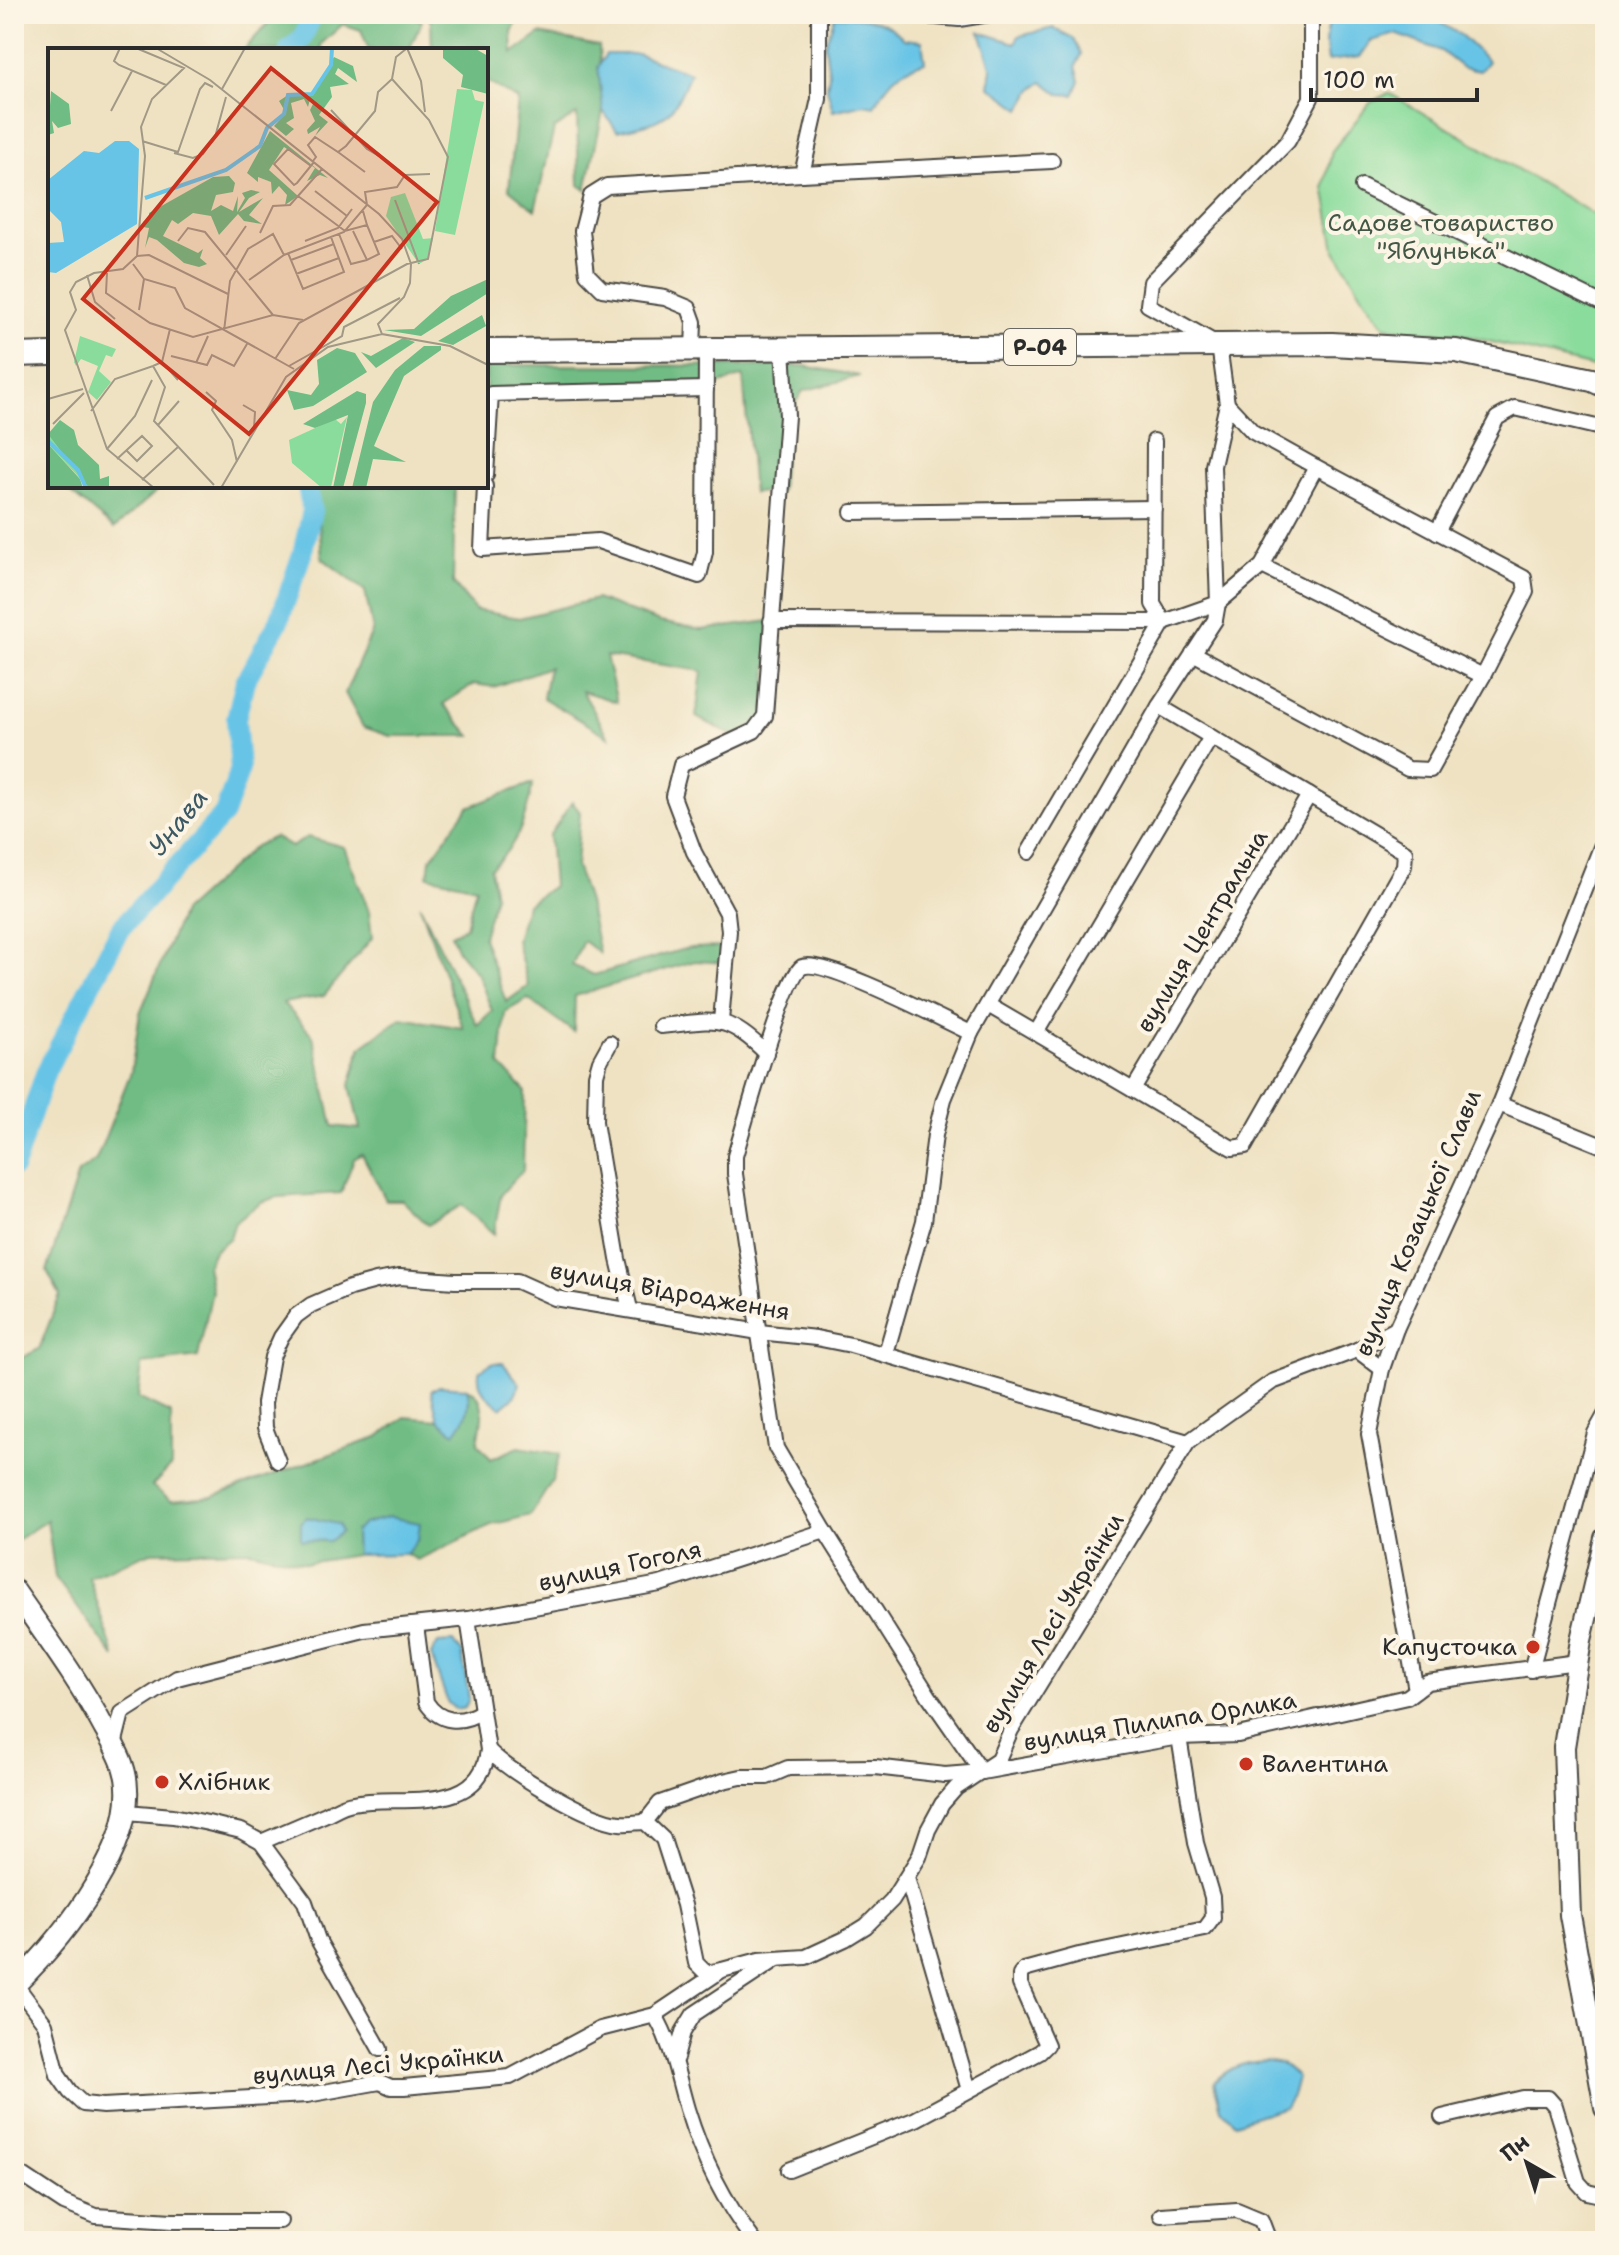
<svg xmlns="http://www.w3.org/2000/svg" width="1619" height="2255" font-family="'Shantell Sans',sans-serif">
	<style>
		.green { fill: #8adc9c; stroke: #5a8464; stroke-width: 2 }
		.forest { fill: #6fbc84; stroke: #4d7458; stroke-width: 2 }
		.water { fill: #67c4e6; stroke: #497888; stroke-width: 2 }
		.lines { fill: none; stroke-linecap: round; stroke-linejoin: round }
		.river { stroke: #67c4e6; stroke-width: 20 }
		.street-casing { stroke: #484642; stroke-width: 18 }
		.secondary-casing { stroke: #484642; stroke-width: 24 }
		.primary-casing { stroke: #484642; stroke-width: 26 }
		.street { stroke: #fff; stroke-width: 14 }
		.secondary { stroke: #fff; stroke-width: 20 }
		.primary { stroke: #fff; stroke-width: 22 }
		.poi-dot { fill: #c8321e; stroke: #fcf5e5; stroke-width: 3 }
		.labels { text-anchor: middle; stroke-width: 8; stroke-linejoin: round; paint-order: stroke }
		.shield { fill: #fcf5e5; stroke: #6a6863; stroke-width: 2 }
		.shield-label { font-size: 22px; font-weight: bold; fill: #2b2b2b }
		.park-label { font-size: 24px; fill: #435747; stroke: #fcf5e5 }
		.street-label { font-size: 24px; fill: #2b2b2b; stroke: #fcf5e5 }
		.poi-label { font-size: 24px; fill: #2b2b2b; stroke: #fcf5e5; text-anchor: start }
		.water-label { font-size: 26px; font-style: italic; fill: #3d5963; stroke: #fcf5e5 }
		.inset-river { fill: none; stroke: #67c4e6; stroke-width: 4 }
		.inset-road { fill: none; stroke: #a19986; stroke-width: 2 }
		.view { fill: #c8321e; fill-opacity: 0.15; stroke: #c8321e; stroke-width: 4 }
		.inset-edge { fill: none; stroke: #2b2b2b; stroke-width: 4 }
	</style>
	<rect width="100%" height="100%" fill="#fcf5e5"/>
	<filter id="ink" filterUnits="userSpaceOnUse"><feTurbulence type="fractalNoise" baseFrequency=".0125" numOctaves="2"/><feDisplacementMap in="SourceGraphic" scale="16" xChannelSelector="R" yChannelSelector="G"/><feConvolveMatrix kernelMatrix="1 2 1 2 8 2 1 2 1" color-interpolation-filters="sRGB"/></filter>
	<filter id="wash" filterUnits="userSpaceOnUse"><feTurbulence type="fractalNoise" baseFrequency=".006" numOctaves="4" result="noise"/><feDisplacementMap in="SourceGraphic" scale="32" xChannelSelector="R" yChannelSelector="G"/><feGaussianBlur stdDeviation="1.8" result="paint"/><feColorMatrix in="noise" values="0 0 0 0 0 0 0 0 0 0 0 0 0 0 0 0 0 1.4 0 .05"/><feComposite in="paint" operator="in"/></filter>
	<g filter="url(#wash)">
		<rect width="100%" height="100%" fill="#efe2c2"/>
		<path class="green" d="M1389 93 1605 221V370L1456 333 1410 332 1384 325 1364 298 1335 249 1324 186 1332 151 1371 102Z"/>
		<g class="forest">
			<path d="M276 14H407L422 21 409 50H369L361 30 343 24 321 44 322 50H244Z"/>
			<path d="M427 14H520L512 32 513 53 540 34 599 46 603 111 586 190 579 185 577 114 554 129 535 210 509 189 518 100 486 81V50H432L431 23Z"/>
			<path d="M486 365 804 366 860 376 803 391 787 416 781 491 753 493 743 376 706 389 486 395Z"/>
			<path d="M63 486H157L159 489 114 529Z"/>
			<path d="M316 486H455L453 583 475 610 519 618 596 599 660 622 701 630 771 621 765 716 737 738 696 717 702 671 606 656 617 702 582 691 609 737 543 698 549 667 494 687 474 684 443 704 471 736H390L363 727 345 693 373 630 365 591 322 558Z"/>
			<path d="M533 783C525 820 520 843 490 869L495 895 483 937 506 1002 528 986 516 939 527 904 553 886 549 836 572 802 580 812 576 866 588 902 599 953 583 941 572 965 594 975 688 948 728 947 726 963 695 961 575 996 574 1032 528 999 505 1012 500 1065 525 1091 523 1170 501 1194 494 1234 462 1205 428 1225 402 1200H386L362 1154 354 1159 341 1193 278 1197 261 1202 235 1222 230 1238 214 1251 207 1266 212 1291 198 1357 142 1364 138 1398 171 1414V1466L152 1486 171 1501 212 1497 378 1437 405 1417 438 1420 455 1432C466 1418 472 1406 467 1388 490 1398 481 1423 478 1443L491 1459 519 1447 560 1454 552 1481 531 1515 491 1525 417 1560 406 1554 418 1539 355 1531 356 1555 307 1563 249 1550 151 1552 89 1577 115 1658 55 1577 47 1520 14 1542V1406L19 1404 14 1362 39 1349 60 1295 47 1271 78 1173 96 1160 131 1072 140 1013 182 912 255 846 274 837 291 847 308 837 344 847 369 911 372 938 324 996 283 1003 313 1036 333 1126 360 1129 350 1085 361 1047 401 1018 463 1028 420 905 477 1025 492 1011 478 975 458 951 451 934 466 927 476 887 428 876 430 860 468 807Z"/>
		</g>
		<g class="water">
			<path d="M1333 14H1426L1462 36 1488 61 1480 71 1463 68 1441 51 1396 34 1371 41 1360 57 1328 61C1325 44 1325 30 1333 14Z"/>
			<path d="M835 16C863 18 885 17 904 39L922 41 925 62C898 69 888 82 874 106L864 104 833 111 827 88 829 74 825 45Z"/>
			<path d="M1053 28 1073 38 1082 54 1076 66 1080 81 1074 95 1059 94 1043 82 1033 89 1021 109 989 86 992 69 980 32 1015 43 1019 36Z"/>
			<path d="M606 54H638L690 73C671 120 665 121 617 131L603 111 598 67Z"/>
			<path d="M492 1363H503L520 1384 514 1397 501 1408C487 1397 477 1390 479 1371Z"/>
			<path d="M439 1386 467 1388C472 1406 466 1419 455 1433L438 1420 431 1391Z"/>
			<path d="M306 1517 338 1524 341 1532 329 1541 301 1540V1523Z"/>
			<path d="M389 1517 420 1523 418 1539 406 1554 356 1555 355 1532 363 1524Z"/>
			<path d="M453 1642 462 1652 469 1699 465 1707 455 1709 448 1703 431 1655 438 1643Z"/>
			<path d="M1265 2061 1281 2064 1297 2077 1292 2096 1285 2107 1235 2123 1221 2109 1214 2082C1229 2067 1244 2062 1265 2061Z"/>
		</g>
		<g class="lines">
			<g class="river">
				<path d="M289 50 302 39 313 14"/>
				<path d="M14 1167 46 1071 120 929 224 814 240 769 236 719 245 681 279 621 302 554 312 511 307 486"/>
			</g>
		</g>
	</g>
	<g filter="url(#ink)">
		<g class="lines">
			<defs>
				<g id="street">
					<path d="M902 14 959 19 989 14"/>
					<path d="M802 174 1052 161"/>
					<path d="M1362 186 1605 305"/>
					<path d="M693 349 694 322 689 308 665 298 602 289 587 274 582 231 591 196 607 186 802 174 819 99V14"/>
					<path d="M486 475 491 394 706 389"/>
					<path d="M485 486 482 549 598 541 699 576 705 552 706 349"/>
					<path d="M852 512 1154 508"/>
					<path d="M1437 532 1497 418 1515 408 1605 429"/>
					<path d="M1262 566 1483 676 1526 592 1524 578 1316 467"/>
					<path d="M771 621 1164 622 1218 603 1262 566 1316 467 1253 432 1227 404"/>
					<path d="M1193 653 1408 769 1430 770 1483 676"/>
					<path d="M1029 852 1164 622 1153 604 1154 441"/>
					<path d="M988 1005 1232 1148 1245 1146 1404 866 1405 852 1159 706"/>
					<path d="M721 1021 729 931 727 913 694 852 673 796 681 765 754 731 765 716 787 416 783 348"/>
					<path d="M661 1026C714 1021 725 1012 766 1053"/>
					<path d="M971 1033C945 1021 823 957 802 967 785 976 743 1129 735 1156V1174L776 1448 825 1531 929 1696 982 1772"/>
					<path d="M1036 1033 1211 737"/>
					<path d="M610 1043 600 1061 596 1075 595 1122 618 1259 630 1309"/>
					<path d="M1133 1090 1309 795"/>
					<path d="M1499 1104 1605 1147"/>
					<path d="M1357 1350 1382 1369"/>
					<path d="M886 1353 924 1221 935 1135 944 1099 971 1033 1159 706 1215 620 1218 603 1213 466 1227 404 1219 345 1148 305 1151 282 1288 141 1311 98V14"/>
					<path d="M278 1461 265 1428 264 1403 272 1357 281 1337 296 1316 311 1305 350 1288 376 1281 400 1277 455 1281H517L555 1298 759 1332 816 1338 851 1345 1188 1442"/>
					<path d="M468 1619 488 1750"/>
					<path d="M416 1625 426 1702C440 1724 462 1724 482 1711"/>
					<path d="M1531 1670 1595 1433 1605 1415"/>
					<path d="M1416 1690 1369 1434 1382 1369 1396 1329 1499 1104 1605 837"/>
					<path d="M114 1745 122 1713 177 1678 364 1630 468 1619 660 1584 825 1531"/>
					<path d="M127 1812 173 1816 208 1823 241 1831 261 1842 305 1902 318 1940 380 2049"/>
					<path d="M645 1822 660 1803 723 1781 741 1777H767L788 1768 875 1767 945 1775 982 1772 1179 1737 1238 1735 1407 1697 1427 1682 1577 1662"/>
					<path d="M261 1842C282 1833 303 1824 324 1815 333 1811 343 1804 353 1803 399 1794 480 1817 488 1750 511 1773 588 1820 620 1823 628 1824 637 1822 645 1822L663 1839 684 1905 696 1963 706 1973 722 1970"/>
					<path d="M907 1878 969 2090"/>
					<path d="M16 1985 45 2024 58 2075 70 2092 83 2104 103 2106 307 2095 380 2082 391 2087H404L510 2077 600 2029 655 2015 722 1970 759 1960 806 1957 845 1939 866 1926 892 1900 919 1857 928 1830 942 1804 956 1788 998 1760 1011 1730 1188 1442 1272 1382 1357 1350 1396 1329"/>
					<path d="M655 2015C673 2046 677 2075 687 2109 701 2155 724 2202 754 2241"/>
					<path d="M676 2058 683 2032 694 2014 777 1959"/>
					<path d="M1442 2117 1523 2098H1548L1555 2106 1578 2182 1587 2192 1605 2196"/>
					<path d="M14 2170 64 2203 96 2216 172 2221H280"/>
					<path d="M789 2170 916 2119 1040 2052 1047 2045 1020 1984V1975L1024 1970 1079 1955 1205 1929 1213 1918 1212 1897 1196 1843 1179 1737"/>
					<path d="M1161 2215 1237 2210 1261 2220 1269 2241"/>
				</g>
				<g id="secondary">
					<path d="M1605 1538 1581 1640 1564 1747 1570 1915 1605 2108"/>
					<path d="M14 1590C45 1635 78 1679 104 1728 111 1740 119 1753 123 1766 147 1836 61 1940 14 1986"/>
				</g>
				<g id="primary">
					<path d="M486 351 1332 344 1456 351 1592 380 1605 386"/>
					<path d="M14 355 50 354"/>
				</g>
			</defs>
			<use href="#street" class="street-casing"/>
			<use href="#secondary" class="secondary-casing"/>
			<use href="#primary" class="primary-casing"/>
			<use href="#street" class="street"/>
			<use href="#secondary" class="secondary"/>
			<use href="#primary" class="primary"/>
		</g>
	</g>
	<g class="poi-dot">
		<circle cx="1533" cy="1647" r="8"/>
		<circle cx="1246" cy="1764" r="8"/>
		<circle cx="162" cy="1782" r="8"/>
	</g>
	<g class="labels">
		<rect class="shield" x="1004" y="329" width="72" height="36" rx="6"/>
		<g class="shield-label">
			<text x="1040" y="355">Р-04</text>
		</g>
		<g class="park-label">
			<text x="1441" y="231">Садове товариство<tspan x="1441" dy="28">"Яблунька"</tspan></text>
		</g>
		<g class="street-label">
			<text transform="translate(1202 931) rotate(-59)" y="8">вулиця Центральна</text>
			<text transform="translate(1418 1223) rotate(-67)" y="8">вулиця Козацької Слави</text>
			<text transform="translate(670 1291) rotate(10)" y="8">вулиця Відродження</text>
			<text transform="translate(620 1566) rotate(-12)" y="8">вулиця Гоголя</text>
			<text transform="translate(1053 1623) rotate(-59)" y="8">вулиця Лесі Українки</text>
			<text transform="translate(1160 1721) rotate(-9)" y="8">вулиця Пилипа Орлика</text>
			<text transform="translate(378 2065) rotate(-5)" y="8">вулиця Лесі Українки</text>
		</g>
		<g class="poi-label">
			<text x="1517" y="1655" text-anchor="end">Капусточка</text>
			<text x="1262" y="1772">Валентина</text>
			<text x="178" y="1790">Хлібник</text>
		</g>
		<g class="water-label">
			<text transform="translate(178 822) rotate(-51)" y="9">Унава</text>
		</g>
	</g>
	<g transform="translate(48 48)">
		<rect width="440" height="440" fill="#efe2c2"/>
		<path d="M409 41 424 42 427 52 436 54 407 187 387 183ZM357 145 375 191 385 190 380 211 371 216 338 168 343 149ZM32 288 68 301 64 309 58 307 51 323 63 334 49 352 40 344 50 318 33 311 28 318 26 314ZM299 369 283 439 274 440 244 415 241 392 287 371 293 376ZM0 386 24 412 41 440 0 396Z" fill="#8adc9c"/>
		<path d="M395 0H426L440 8V46L413 39 415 27 395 10ZM286 9 305 18 309 34 290 20 287 26 301 36 282 39 284 49 271 67 280 74 267 88 272 79 260 86 259 82 267 73 262 62 266 54 262 51 260 59 256 51 243 55 246 70 238 75 246 81 238 88 226 78 238 65 231 53 243 45 265 46ZM3 43 21 56 23 76 10 80 4 73 6 85 0 87ZM222 83 280 130 272 127 259 133 267 120 236 99 221 122 250 148 237 157 239 147 231 138 224 146 223 134 210 129V134L199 125ZM181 128 187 135 185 144 168 147 163 163 173 157 185 163 190 148 189 164 197 150 194 145 203 142 212 144 201 150 191 164 215 150 201 167 214 176 196 173 190 166 171 187 163 168 145 165 130 176 124 172 115 188 150 205 155 201 152 210 159 216 151 219 136 215 109 192 101 189 97 200 101 180 95 179V174L101 171V165L165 129ZM440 231V245L373 288 336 282 366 281 403 248ZM434 267 438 278 405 297 390 293ZM355 290 367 294 328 320 313 304 323 308ZM376 298H393V302L356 328 326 398 358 414 325 411 318 440H304L325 354 347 322ZM289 300 307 305 319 324 265 358 246 362 239 342 263 347 271 336 269 312ZM309 343 318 346V355L295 440H285L300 367 267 380 255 376ZM12 372 26 382 30 397 51 417 52 431 61 428V440H41L0 386ZM0 396 32 431 35 440H0Z" fill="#6fbc84"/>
		<path d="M67 93H81L91 101 89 176 8 225 0 224V195L16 194 13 174 0 161V132L36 103 51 105Z" fill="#67c4e6"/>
		<path class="inset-river" d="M97 150 178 122 212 98 219 80 236 66 240 47 264 46 283 17 284 0M0 393 30 422 38 440"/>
		<path class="inset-road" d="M72 0 66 13 71 17 118 37M88 0 136 20 104 51 93 79 97 108 89 208 75 221 46 225 28 234 22 244 28 262 17 282 59 401 106 440M108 0 162 32 331 166 354 191 363 216 362 235 356 249 330 276 334 286 402 298 440 317M359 0 373 33 377 64M174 41 197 0M283 62 319 101 336 111M63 63 84 23M94 93 130 104 152 41 157 35 165 39M290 104 317 124M126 105 145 110 155 106 167 89 178 49M265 113 268 109 260 97 267 89 290 104 298 98 327 63 330 44 344 31 348 9 358 1M263 118 240 101 226 116 246 137 249 135 266 114M267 143 299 168M250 148 297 183 319 177 315 163M347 152 371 216M305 183 319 212 331 206 319 177M212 185 225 158 242 157 274 121M291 186 303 216 319 212M130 193 140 180 157 184 225 267M257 193 290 180 304 161M326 194 344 188 354 201M240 205 255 241 296 224 283 189M178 207 198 178M89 208 101 207 180 246M243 212 286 196M85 216 96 231 127 240 137 260 246 321M59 225 58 245 102 275 145 289 225 267 255 272M248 226 291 210M39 227 47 254 67 271M201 232 236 207 296 184 319 157 317 144 349 139 357 127 382 126M91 262 96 231M176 283 182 233 200 201 225 186 236 207M123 308 159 317 164 307 186 318 199 296M227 311 251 275 359 216 380 211 400 109 381 72 344 31M114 314 130 332M148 315 160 288M105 318 114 314 122 281M241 318 294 288 296 279 352 250M158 344 168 353 164 362 184 392 189 414M0 351 35 341M195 357 207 364 206 380M43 363 67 331 105 318 117 339 106 373 166 437M5 376 36 345M110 377 131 353M59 401 87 368 104 332M69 411 94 388 104 398 89 413 79 403M94 432 130 399M173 440 238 329 280 299 334 286"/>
		<path class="view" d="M223 20 389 154 201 386 35 251Z"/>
		<rect width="440" height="440" class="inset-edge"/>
	</g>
	<rect width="1619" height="2255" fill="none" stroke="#fcf5e5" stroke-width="48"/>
	<g transform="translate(1527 2163) rotate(321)" stroke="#fcf5e5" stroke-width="6" paint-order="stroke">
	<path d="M0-6L14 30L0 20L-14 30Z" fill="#2b2b2b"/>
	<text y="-12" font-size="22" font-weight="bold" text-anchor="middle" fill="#2b2b2b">Пн</text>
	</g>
	<path d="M1311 88v12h166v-12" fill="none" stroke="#2b2b2b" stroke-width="4"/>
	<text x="1323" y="88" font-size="24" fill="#2b2b2b" stroke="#fcf5e5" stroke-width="6" paint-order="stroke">100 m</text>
</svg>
